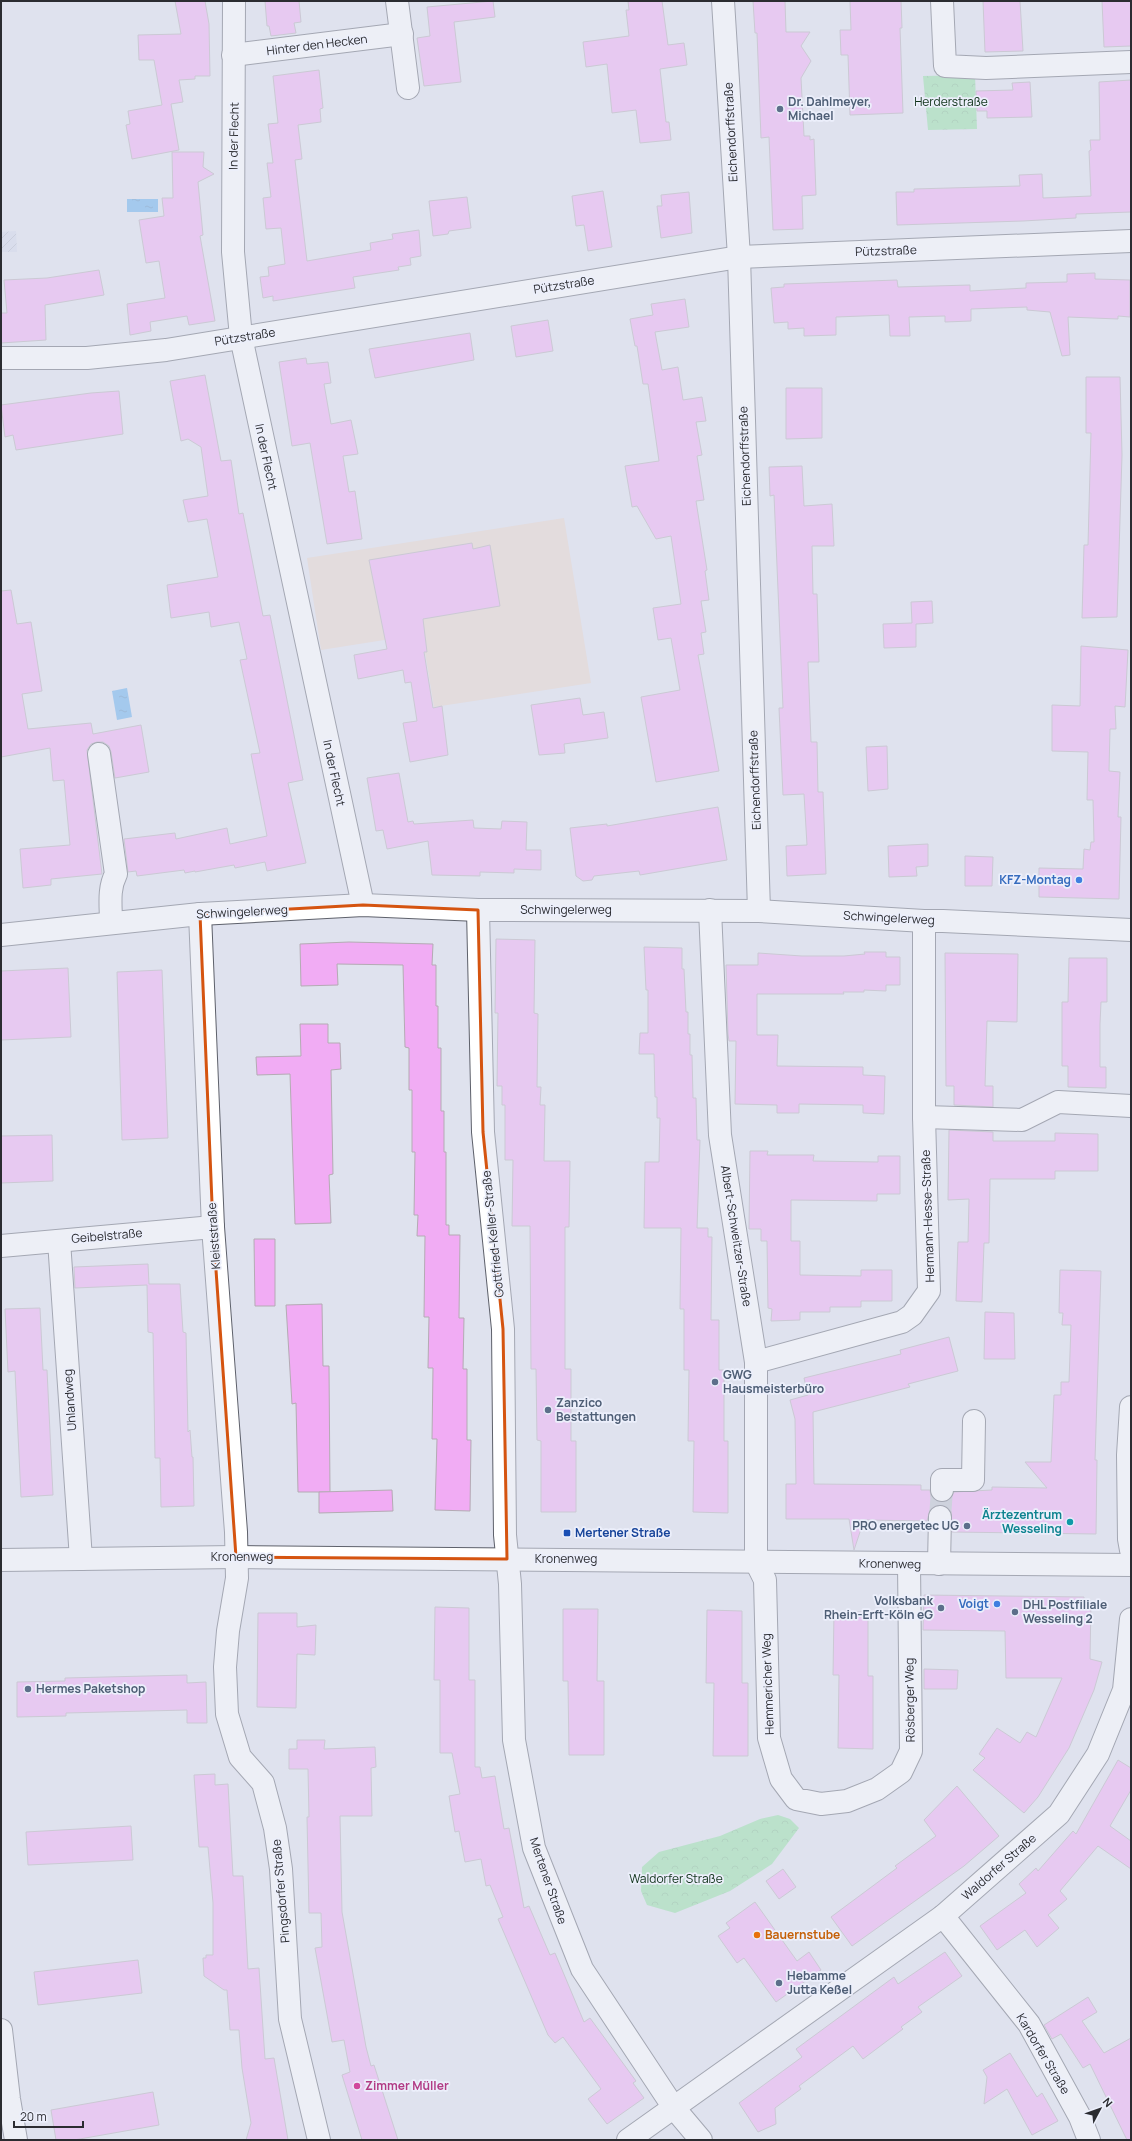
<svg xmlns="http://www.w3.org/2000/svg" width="1132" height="2141" font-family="Manrope,sans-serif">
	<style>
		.industrial { fill: url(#industrial-furrows) }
		.education { fill: #e9d4c7 }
		.park { fill: url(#park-crowns) }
		.water { fill: url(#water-ripples) }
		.building { fill: #f1acf4; stroke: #b4abb4 }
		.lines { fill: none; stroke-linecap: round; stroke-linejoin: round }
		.minor-tunnel { stroke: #bbbec8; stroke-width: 22; stroke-dasharray: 22 11; stroke-linecap: butt }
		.minor-casing { stroke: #5e616b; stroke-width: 24 }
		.minor { stroke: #fff; stroke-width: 22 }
		.marked { fill: none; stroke: #d55410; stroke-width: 3; stroke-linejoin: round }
		.service-dot { fill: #5c6f8a; stroke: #eceffb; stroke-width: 1.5 }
		.shop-dot { fill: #3f7fe0; stroke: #eceffb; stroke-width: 1.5 }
		.culture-dot { fill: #0f9aa8; stroke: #eceffb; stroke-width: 1.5 }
		.transit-dot { fill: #1a4fb4; stroke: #eceffb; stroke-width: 1.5 }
		.food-dot { fill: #e8710a; stroke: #eceffb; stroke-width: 1.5 }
		.hotel-dot { fill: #d1479c; stroke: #eceffb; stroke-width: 1.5 }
		.labels { text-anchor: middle; stroke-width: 3.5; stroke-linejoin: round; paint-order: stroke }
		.street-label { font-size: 12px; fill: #2b2c31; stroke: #eceffb }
		.service-label { font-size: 12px; font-weight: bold; fill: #4e5e75; stroke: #eceffb; text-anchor: start }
		.park-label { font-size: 12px; fill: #0f3219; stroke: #eceffb }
		.shop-label { font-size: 12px; font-weight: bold; fill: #366cbe; stroke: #eceffb; text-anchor: end }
		.culture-label { font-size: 12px; font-weight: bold; fill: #0d838f; stroke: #eceffb; text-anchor: end }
		.transit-label { font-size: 12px; font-weight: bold; fill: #164399; stroke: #eceffb; text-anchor: start }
		.food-label { font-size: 12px; font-weight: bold; fill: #c56008; stroke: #eceffb; text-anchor: start }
		.hotel-label { font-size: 12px; font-weight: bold; fill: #b23c85; stroke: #eceffb; text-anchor: start }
	</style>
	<defs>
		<pattern id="industrial-furrows" width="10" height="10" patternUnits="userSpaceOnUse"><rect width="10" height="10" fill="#d2d7e9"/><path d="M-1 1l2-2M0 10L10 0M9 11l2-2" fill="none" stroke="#b4b9c8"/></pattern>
		<pattern id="park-crowns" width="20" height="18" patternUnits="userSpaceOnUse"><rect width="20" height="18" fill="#90dfa1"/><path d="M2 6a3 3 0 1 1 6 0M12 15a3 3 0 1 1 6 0" fill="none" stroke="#7cc08b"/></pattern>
		<pattern id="water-ripples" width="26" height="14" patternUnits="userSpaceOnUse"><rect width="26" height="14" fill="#5eaaec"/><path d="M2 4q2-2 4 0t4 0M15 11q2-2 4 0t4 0" fill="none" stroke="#4e8bc0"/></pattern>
	</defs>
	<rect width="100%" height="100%" fill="#dfe2ee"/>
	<path class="industrial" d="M16 231 17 252H1V232Z"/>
	<path class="education" d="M564 518 591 683 434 707 422 634 321 650 307 558Z"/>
	<g class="park">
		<path d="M975 75 977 129 928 130 923 76Z"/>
		<path d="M778 1815 790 1819 799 1828 772 1864 730 1891 675 1913 647 1905 641 1891 642 1867 659 1852 720 1836 760 1819Z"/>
	</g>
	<g class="water">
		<rect x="127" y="199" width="31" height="13"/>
		<path d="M127 688 132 717 117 720 112 691Z"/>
	</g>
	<g class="building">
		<path d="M175 1H205L209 24 210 76H195V79L179 80 183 102 171 104 179 150 132 159 126 125 130 124 128 111 162 105 154 60H139L138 35 181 34Z"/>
		<path d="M265 1H299L301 22 294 23 296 33 271 36 269 26H267Z"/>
		<path d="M493 1 495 17 454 22 461 82 424 86 417 38 430 36 427 7Z"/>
		<path d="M628 1H662L668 45 684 43 687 65 660 69 666 122H669L671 140 640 143 636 110 612 113 607 64 586 67 583 42 629 36 626 10H629Z"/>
		<path d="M753 1H785L786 32H810L801 46 811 61 801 78 804 136H810V140L814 139 816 195 802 196 803 229 773 230 769 137 761 138 757 33H755Z"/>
		<path d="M850 1H901L902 28H900L903 113 850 115 848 55H841L840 30H851Z"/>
		<path d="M983 1H1020L1023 51 985 52Z"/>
		<path d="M1102 1H1131V46L1104 47Z"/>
		<path d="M319 70 323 108 320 109 321 122 298 125 302 159 295 160 307 261 371 250 370 243 393 239 392 234 419 230 421 256 410 258 411 265 398 267 399 270 353 277 355 288 273 301V296L263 298 260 277 269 276 268 267 285 264 281 228 266 229 263 198 271 197 267 163H273L268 124 278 123 273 76Z"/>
		<path d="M1131 80V212L1076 214V218L1023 221 897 225 896 192H914V189L1020 186 1019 175 1042 174 1043 198 1091 196 1089 151 1091 150 1090 140H1100L1099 82Z"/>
		<path d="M1030 82 1032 117 987 118V111H977L976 91 1013 90 1012 83Z"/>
		<path d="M172 152H204L203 167 214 174 198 182 203 235 200 236 215 321 189 325 187 316 150 322 151 331 130 335 127 304 165 298 159 261 146 263 139 220 164 216 162 198H173Z"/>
		<path d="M603 191 612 247 588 251 584 225 576 226 572 196Z"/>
		<path d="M689 192 692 233 661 238 657 206H662L661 195Z"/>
		<path d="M467 197 471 228 449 231 448 234 433 236 429 201Z"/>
		<path d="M99 270 104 295 45 305 46 340 1 343V313H7L4 280 47 278Z"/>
		<path d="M1095 273V279L1130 280V317L1118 316V319L1068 317 1070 355 1062 356 1050 312 1027 310V307L971 309V321L945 322V316L909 317 910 336H890L889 315 836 317V335L804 336V328L788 329V322L774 323 771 288 784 287V284L897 280 898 287 970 285V291L1026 288V283L1067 282V274Z"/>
		<path d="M685 299 689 327 655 332 662 370 678 367 683 400 702 397 706 421 696 422 702 455 697 456 704 500 696 501 707 570 705 571 709 600 701 601 706 632 701 633 704 654 698 655 719 771 656 782 641 697 680 690 671 638 658 640 653 608 681 604 671 536 656 539 637 506 632 507 625 466 659 461 648 384H643L637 346H635L630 319 653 315 651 304Z"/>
		<path d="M548 320 553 351 516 357 511 326Z"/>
		<path d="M470 333 474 360 375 378 369 349Z"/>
		<path d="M306 358 307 364 328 362 331 383 324 384 331 424 351 420 358 454 343 456 349 492 355 491 362 539 327 544 310 443 292 446 279 362Z"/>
		<path d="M205 375 221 461 231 460 239 514 243 513 263 616 270 615 303 780 288 783 306 863 267 871 265 862 235 868 234 865 195 872V871L185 873 184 870 137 876 136 871 128 872 124 839 175 833 176 839 227 828 230 844 267 836 251 754 260 753 240 660 247 659 239 622 211 627 209 612 171 618 167 585 218 577 207 519 188 522 183 500 208 496 201 447 188 439 181 441 170 381Z"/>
		<path d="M1086 377H1120L1122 455 1117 617 1082 618 1084 545H1088L1091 433H1086Z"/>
		<path d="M786 388H822V438L786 439Z"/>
		<path d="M119 391 123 434 16 450 13 435 5 437 1 405 91 393Z"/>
		<path d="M802 466 804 506 832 504 834 546H812L813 594H817L819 662H808L811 742H817L818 792H823L826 874 787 876 786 846 807 845 804 794 783 795 779 708H783L774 495 770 496 769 467Z"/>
		<path d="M472 543 473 549 490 545 500 606 423 619 427 652H424L433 708 442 706 448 755 410 762 403 723 417 721 411 682 405 683 403 670 358 679 354 655 387 649 369 560Z"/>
		<path d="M11 590 17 624 31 622 42 691 22 694 28 729 91 723 93 734 141 725 149 772 115 778 111 752 109 746 103 742H97L91 744 87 750 102 874 51 879V885L23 888 20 849 70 845 64 780 53 781 50 748 1 757V591Z"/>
		<path d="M932 601 933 623 916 624V647L884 648 883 624 912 623 911 602Z"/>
		<path d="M1081 646 1128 650 1125 707 1115 706 1116 729H1110L1109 771 1120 772 1118 817H1121L1119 899 1039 897V868L1083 869 1084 849 1090 850 1091 842H1094L1093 800H1087L1088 752 1052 751V705L1080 706Z"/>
		<path d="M580 698 583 715 604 712 608 738 564 744 565 753 539 755 531 705Z"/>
		<path d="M887 746 888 789 868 791 866 747Z"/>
		<path d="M399 773 408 822 413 821 414 824 473 820 474 828 501 829 502 821 527 822 526 850H541V870L514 869V873L480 872V876L432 875 428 841 387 849 383 830 376 831 367 778Z"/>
		<path d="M718 807 727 860 640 875 639 871 594 876 592 880 583 881 576 876 570 828 607 824V826Z"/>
		<path d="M928 844V866L916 867 917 876 889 877 888 846Z"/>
		<path d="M965 856 993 857 992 886H965Z"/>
		<path d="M496 939 535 940 534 1013 538 1014 537 1087H541L540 1105H545L544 1161H570L569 1227H565V1369H571V1441H576V1512H541V1441L537 1440 536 1369H531L530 1226H512L513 1160H505V1105H502V1086H497L498 1013H495Z"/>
		<path d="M349 942 433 944 432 965H436V1006H438V1048H441V1111H444V1152H446V1225H449V1235H460L459 1318H464L463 1369H467V1440H471L470 1511 435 1510 437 1439H432L433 1368H428L429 1317H424L425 1236H417L418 1215H414L415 1152H412V1090H409V1048L405 1047 403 965 337 964 338 985 301 986 300 944Z"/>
		<path d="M644 947 682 948V969H684L686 1012H688V1034H690V1055H692L693 1098H696L697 1140H700L697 1228H708V1237H712L711 1320H719V1370H724V1441H728V1513L693 1512 694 1441H688L689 1370H684V1309H680L681 1228H644L645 1162H659L660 1118H657V1097H655L654 1054H639L640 1033H648V990H646Z"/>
		<path d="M864 952H886V957H900V985H886V991L864 990V992H843L844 994H757V1035H778L777 1066 863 1067V1075L885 1076 884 1114 863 1113V1105L799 1104V1113H777V1105L735 1104 736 1041H729L728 1034 726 965H758V953L802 956H844L865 954Z"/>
		<path d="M945 953 1018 954 1017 1022 987 1021 985 1086H993V1107L954 1105V1086H946Z"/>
		<path d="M1069 958H1107V1002H1101L1100 1024V1067H1106V1088L1068 1087V1066H1062V1002H1068Z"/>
		<path d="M68 968 71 1037 1 1040V971Z"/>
		<path d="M162 970 168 1138 122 1140 117 972Z"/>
		<path d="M300 1024H328V1043H340L341 1069 331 1070 333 1174 329 1175 331 1223 295 1224 290 1074 257 1075 256 1057 301 1056Z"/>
		<path d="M949 1130 993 1132V1141H1055V1133L1098 1134V1171H1055V1179H990L989 1243H984L982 1302 956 1301 958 1242H968L969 1199 948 1200Z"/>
		<path d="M52 1135 53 1181 1 1183V1136Z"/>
		<path d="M750 1151H768L767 1155H814L813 1161 878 1162V1156H900V1194H877V1201L791 1200V1241H800V1275L861 1276V1270H892V1301H861V1307H830V1312H800V1320L771 1321 772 1309 768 1308 767 1241H761V1229H749Z"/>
		<path d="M254 1239H275V1306H255Z"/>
		<path d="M148 1264 149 1284H180L183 1332 186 1333 188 1432 190 1430 192 1457H193L194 1506 161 1507 160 1458H155L153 1333 148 1332 147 1285 75 1288 74 1267Z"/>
		<path d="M1060 1270 1101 1271 1095 1460H1097L1096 1534 952 1532 951 1511 946 1506 940 1505 930 1510 927 1521 864 1520 854 1550 849 1519H786V1484H796L795 1419 790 1400 808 1395 804 1378 901 1354 900 1350 949 1337 958 1371 908 1384 910 1387 813 1412 814 1484 921 1485V1490H930L931 1497 942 1502 949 1501 954 1492 992 1490V1487L1047 1488 1025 1462H1051L1054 1395H1061V1382H1069L1071 1325H1062L1063 1313H1059Z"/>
		<path d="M322 1304 323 1366H329L330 1492H298L296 1403 292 1404 286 1305Z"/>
		<path d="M40 1308 43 1370H47L53 1495 21 1497 15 1371 8 1372 5 1309Z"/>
		<path d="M985 1312 1014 1313 1015 1359H984Z"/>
		<path d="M392 1490 393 1511 319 1513V1492Z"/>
		<path d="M924 1595 1084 1597V1601H1091L1090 1659 1102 1662 1094 1690 1069 1748 1038 1797 1024 1813 973 1770 985 1758 979 1754 997 1728 1020 1743 1027 1732 1036 1737 1062 1678H1006L1005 1631 923 1630Z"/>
		<path d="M435 1607 469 1608V1680H475V1767H480L482 1778 495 1776 504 1829 509 1828 524 1908 529 1906 550 1955 555 1953 584 2022 590 2018 636 2081 633 2083 644 2098 607 2124 588 2099 601 2089 563 2037 555 2043 548 2035 498 1919 503 1917 490 1885 486 1886 481 1859 465 1862 459 1831 455 1832 449 1796 460 1794 452 1753H440V1680H434Z"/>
		<path d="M563 1609H598L597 1681H604V1755H569L568 1681H563Z"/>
		<path d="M707 1610 742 1611V1683H748V1756H713L714 1683H706Z"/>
		<path d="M834 1612H868V1676H873V1749L838 1748 839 1675H833Z"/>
		<path d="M258 1613H297V1627L316 1625 315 1655 297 1654 296 1708 257 1707Z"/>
		<path d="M924 1669 958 1670 957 1689H924Z"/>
		<path d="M187 1675V1683L206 1682 207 1723H187V1710L66 1713V1716L17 1717V1682L65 1681V1678Z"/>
		<path d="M297 1740H325L324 1749 375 1747 376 1767 371 1768 372 1816H340L342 1912 366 2047 371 2066 374 2065 398 2140H362L342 2075 350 2072 344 2040 332 2042 315 1948 322 1947 321 1913H309L307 1817H309L308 1769H289V1749H297Z"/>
		<path d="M1118 1760 1131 1768V1790L1110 1826 1131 1841V1869L1098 1846 1060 1891 1067 1899 1048 1915 1059 1928 1037 1947 1025 1930 997 1950 980 1926 1026 1893 1019 1884 1036 1868 1038 1871 1073 1831 1076 1834Z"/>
		<path d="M215 1774V1785L228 1784 233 1876H243L248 1969 259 1968 265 2059 274 2058 288 2140H246L251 2123 242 2068 239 2030H230L227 1990H224L204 1976 203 1958H206V1955H213V1903L208 1847H199L194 1775Z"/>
		<path d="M957 1786 999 1836 964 1866 852 1946 831 1917 897 1868 895 1866 936 1836 924 1820Z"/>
		<path d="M131 1826 133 1860 28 1865 26 1832Z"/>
		<path d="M783 1869 796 1887 779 1899 766 1881Z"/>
		<path d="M755 1902 797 1961 809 1952 821 1970 776 2002 744 1958 737 1963 718 1936 730 1928 726 1923Z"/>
		<path d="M945 1952 962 1976 918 2007 922 2012 901 2027 903 2029 863 2059 853 2046 799 2086 801 2089 775 2108 776 2124 758 2132 739 2103 802 2057 796 2049 894 1977 898 1984Z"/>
		<path d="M138 1960 142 1993 38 2005 34 1972Z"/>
		<path d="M1088 1997 1097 2012 1082 2021 1104 2053 1131 2038V2140H1127L1090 2064 1083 2068 1061 2034 1052 2039 1044 2025Z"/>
		<path d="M1010 2053 1037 2097 1042 2093 1058 2121 1032 2135 1007 2089 984 2104 987 2077 983 2070Z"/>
		<path d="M153 2092 159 2125 74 2140H56L51 2110Z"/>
	</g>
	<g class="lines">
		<path class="minor-tunnel" d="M940 1517 942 1490"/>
		<defs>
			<g id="minor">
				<path d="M234 1 233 252 241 337 363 905"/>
				<path d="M397 1 408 88"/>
				<path d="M723 1 739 257 759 911"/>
				<path d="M942 1 945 66 986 68 1131 62"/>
				<path d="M233 55 402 34"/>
				<path d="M1 358H87L166 350 739 257 1131 241"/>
				<path d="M99 754 116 874C108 889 111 906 111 923"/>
				<path d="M478 910 483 1132 503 1329 505 1535 510 1584 514 1740 534 1848 582 1969 674 2108 701 2140"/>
				<path d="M710 910 720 1135 756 1362V1562L765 1580 769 1738 781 1779 796 1799 821 1804 847 1801 877 1789 901 1772 911 1751 909 1564"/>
				<path d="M200 914 213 1227 236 1532 237 1578 228 1631 225 1667 227 1714 240 1757 263 1783 275 1828 281 1869 290 2019 319 2140"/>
				<path d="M1 935 200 914 363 905 478 910 759 911 924 921H943L1131 930"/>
				<path d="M924 1117 1022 1120 1058 1102 1131 1106"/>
				<path d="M59 1241 81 1559"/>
				<path d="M1 1246 213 1227"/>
				<path d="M756 1362 902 1322 912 1315 929 1291 924 1117V921"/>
				<path d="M1131 1407 1128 1455 1129 1539 1131 1550"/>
				<path d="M942 1490V1480H973L974 1421"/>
				<path d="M1 1560 236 1557 1131 1565"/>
				<path d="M939 1564 940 1517"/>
				<path d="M943 1916 1029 2024 1080 2117 1089 2140"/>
				<path d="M1 2030 9 2099 16 2140"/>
				<path d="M628 2140 943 1916 1059 1814 1098 1754 1124 1690 1131 1619"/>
			</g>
		</defs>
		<use href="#minor" class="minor-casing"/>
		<use href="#minor" class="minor"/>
	</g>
	<path d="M0 0H1132V2141H0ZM363 905 478 910 483 1132 503 1329 507 1559 236 1557 213 1227 200 914Z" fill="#dfe2ee" fill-opacity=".55" fill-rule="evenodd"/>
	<path class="marked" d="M363 905 478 910 483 1132 503 1329 507 1559 236 1557 213 1227 200 914Z"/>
	<g class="service-dot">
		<circle cx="780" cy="109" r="4"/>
		<circle cx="715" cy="1382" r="4"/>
		<circle cx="548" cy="1410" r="4"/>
		<circle cx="967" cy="1526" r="4"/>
		<circle cx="941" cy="1608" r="4"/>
		<circle cx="1015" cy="1612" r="4"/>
		<circle cx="28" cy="1689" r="4"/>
		<circle cx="779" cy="1983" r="4"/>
	</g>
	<g class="shop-dot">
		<circle cx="1079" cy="880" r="4"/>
		<circle cx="997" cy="1604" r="4"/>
	</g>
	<circle class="culture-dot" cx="1070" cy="1522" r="4"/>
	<rect class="transit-dot" x="563" y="1529" width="8" height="8" rx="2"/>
	<circle class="food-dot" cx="757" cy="1935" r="4"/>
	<circle class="hotel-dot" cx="357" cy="2086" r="4"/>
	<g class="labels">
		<g class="street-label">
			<text transform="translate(317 45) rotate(-7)" y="4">Hinter den Hecken</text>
			<text transform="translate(731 132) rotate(-93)" y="4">Eichendorffstraße</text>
			<text transform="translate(234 136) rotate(-89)" y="4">In der Flecht</text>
			<text transform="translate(886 251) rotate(-2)" y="4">Pützstraße</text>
			<text transform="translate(564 285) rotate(-9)" y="4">Pützstraße</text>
			<text transform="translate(245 337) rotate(-9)" y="4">Pützstraße</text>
			<text transform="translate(745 456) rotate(-92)" y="4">Eichendorffstraße</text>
			<text transform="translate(266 457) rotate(78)" y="4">In der Flecht</text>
			<text transform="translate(334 773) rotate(78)" y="4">In der Flecht</text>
			<text transform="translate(755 780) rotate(-92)" y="4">Eichendorffstraße</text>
			<text x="566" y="914">Schwingelerweg</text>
			<text transform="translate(242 912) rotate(-3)" y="4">Schwingelerweg</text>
			<text transform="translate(889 918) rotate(3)" y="4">Schwingelerweg</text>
			<text transform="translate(928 1216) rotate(-92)" y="4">Hermann-Hesse-Straße</text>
			<text transform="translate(493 1234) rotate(-96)" y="4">Gottfried-Keller-Straße</text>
			<text transform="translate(107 1236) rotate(-5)" y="4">Geibelstraße</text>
			<text transform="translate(214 1236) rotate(-94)" y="4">Kleiststraße</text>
			<text transform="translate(736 1236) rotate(81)" y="4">Albert-Schweitzer-Straße</text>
			<text transform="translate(70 1400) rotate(-94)" y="4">Uhlandweg</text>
			<text x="242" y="1561">Kronenweg</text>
			<text x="566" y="1563">Kronenweg</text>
			<text transform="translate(890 1564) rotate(1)" y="4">Kronenweg</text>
			<text transform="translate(768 1684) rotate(-92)" y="4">Hemmericher Weg</text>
			<text transform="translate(910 1700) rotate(-91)" y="4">Rösberger Weg</text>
			<text transform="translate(999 1867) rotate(-41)" y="4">Waldorfer Straße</text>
			<text transform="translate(548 1881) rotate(71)" y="4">Mertener Straße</text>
			<text transform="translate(281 1891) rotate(-95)" y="4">Pingsdorfer Straße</text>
			<text transform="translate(1043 2054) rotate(59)" y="4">Kardorfer Straße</text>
		</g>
		<g class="service-label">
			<text x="788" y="106">Dr. Dahlmeyer,<tspan x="788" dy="14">Michael</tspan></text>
			<text x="723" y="1379">GWG<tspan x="723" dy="14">Hausmeisterbüro</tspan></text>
			<text x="556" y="1407">Zanzico<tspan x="556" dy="14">Bestattungen</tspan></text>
			<text x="959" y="1530" text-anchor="end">PRO energetec UG</text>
			<text x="933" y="1605" text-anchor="end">Volksbank<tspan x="933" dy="14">Rhein-Erft-Köln eG</tspan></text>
			<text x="1023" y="1609">DHL Postfiliale<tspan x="1023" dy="14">Wesseling 2</tspan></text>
			<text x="36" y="1693">Hermes Paketshop</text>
			<text x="787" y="1980">Hebamme<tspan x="787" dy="14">Jutta Keßel</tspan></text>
		</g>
		<g class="park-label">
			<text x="951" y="106">Herderstraße</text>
			<text x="676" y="1883">Waldorfer Straße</text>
		</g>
		<g class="shop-label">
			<text x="1071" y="884">KFZ-Montag</text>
			<text x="989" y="1608">Voigt</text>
		</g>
		<g class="culture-label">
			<text x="1062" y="1519">Ärztezentrum<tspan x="1062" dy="14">Wesseling</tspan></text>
		</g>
		<g class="transit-label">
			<text x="575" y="1537">Mertener Straße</text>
		</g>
		<g class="food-label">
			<text x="765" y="1939">Bauernstube</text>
		</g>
		<g class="hotel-label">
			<text x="365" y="2090">Zimmer Müller</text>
		</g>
	</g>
	<rect width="1132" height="2141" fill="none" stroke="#2b2c31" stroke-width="4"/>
	<g transform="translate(1100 2109) rotate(49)" stroke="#eceffb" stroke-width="3" paint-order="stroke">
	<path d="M0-3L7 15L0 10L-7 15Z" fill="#2b2c31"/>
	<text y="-6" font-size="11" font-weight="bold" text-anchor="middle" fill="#2b2c31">N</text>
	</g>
	<path d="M14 2121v6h69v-6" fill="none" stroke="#2b2c31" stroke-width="2"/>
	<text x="20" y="2121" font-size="12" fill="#2b2c31" stroke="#eceffb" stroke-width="3" paint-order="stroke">20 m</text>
</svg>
